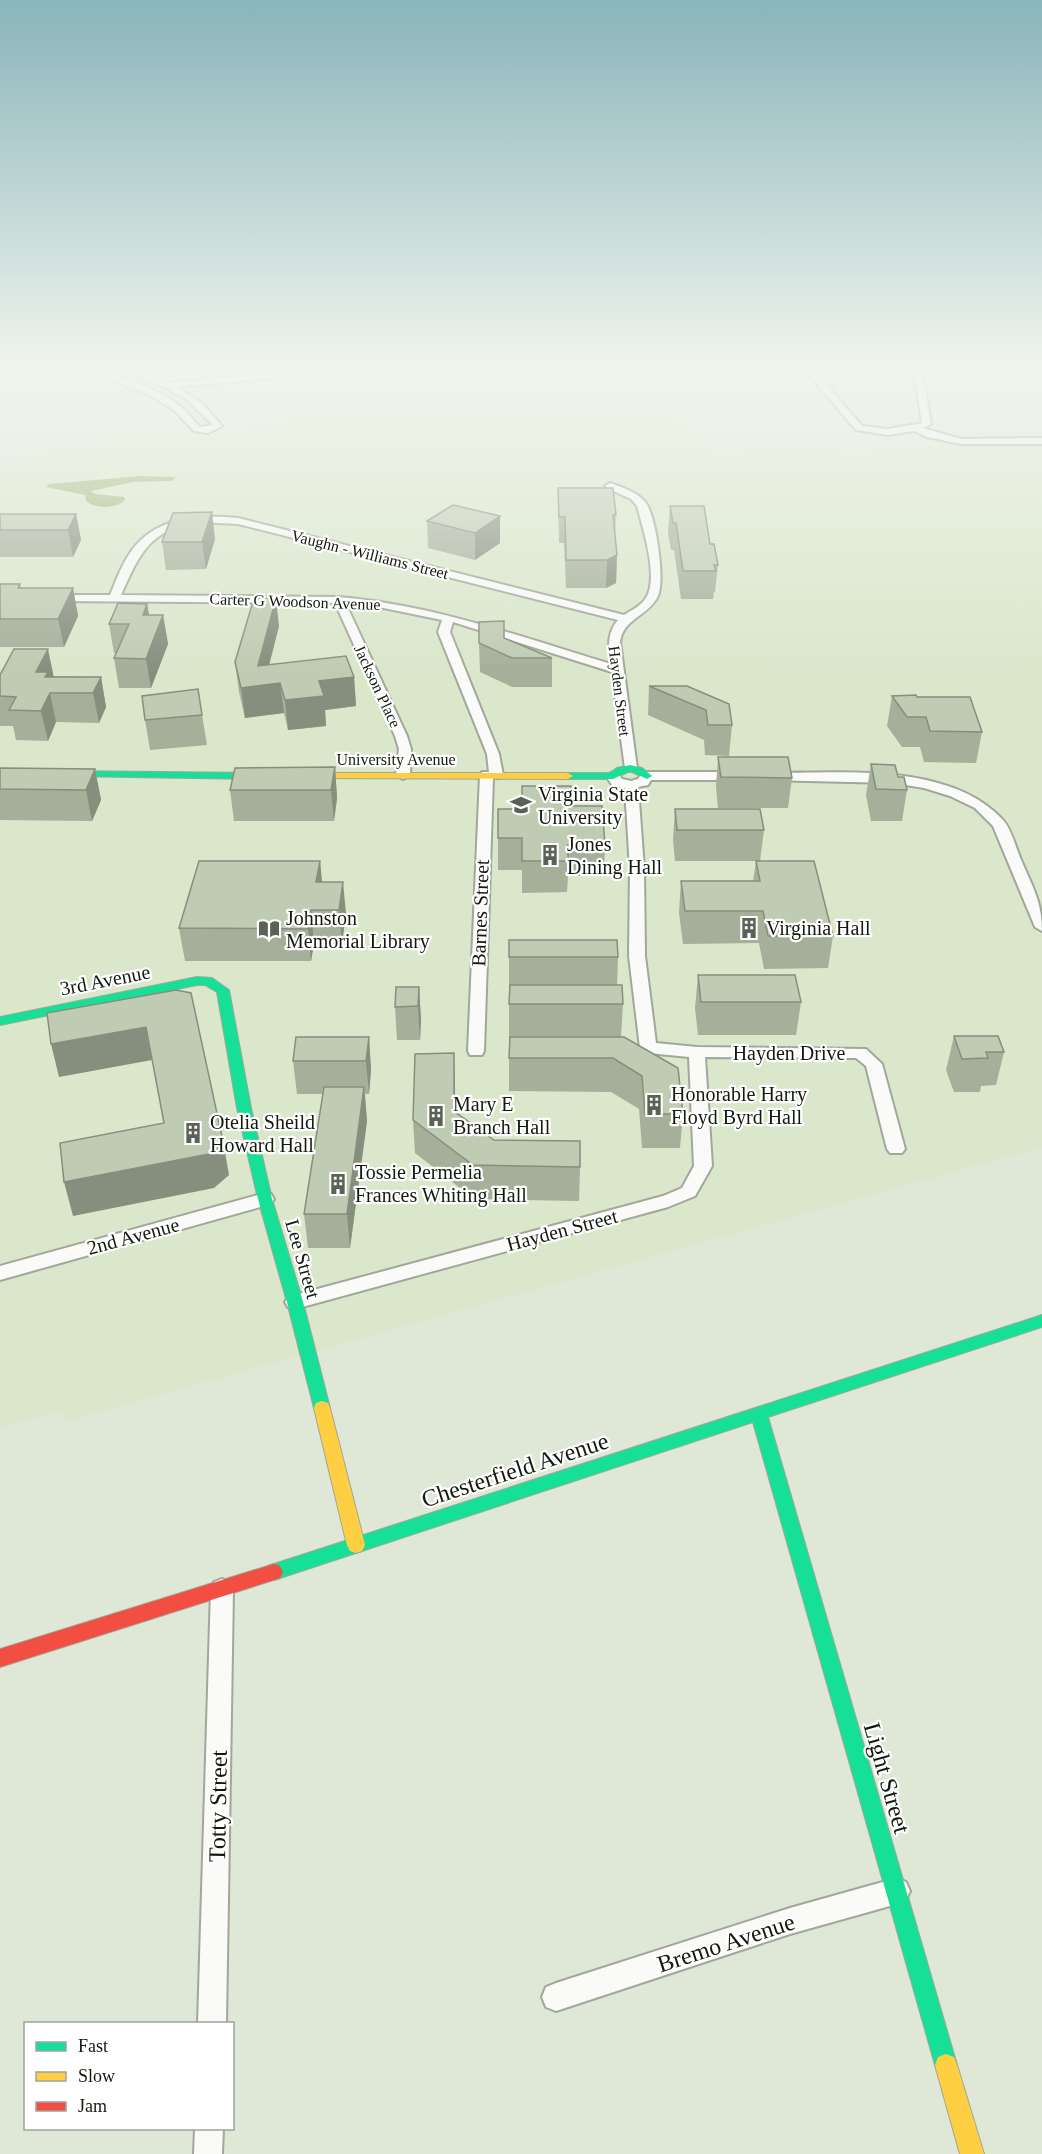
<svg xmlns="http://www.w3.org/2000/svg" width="1042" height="2154" font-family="'Times New Roman',serif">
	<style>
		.built { fill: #dae7cb }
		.water { fill: #9cb778 }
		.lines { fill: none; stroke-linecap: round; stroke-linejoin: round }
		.street-casing { stroke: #a1a79a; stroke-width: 4 }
		.fast-casing { stroke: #a1a79a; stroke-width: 2 }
		.slow-casing { stroke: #a1a79a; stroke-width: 2 }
		.jam-casing { stroke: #a1a79a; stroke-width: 2 }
		.street { fill: #fafbf9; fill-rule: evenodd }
		.fast { fill: #16e098; fill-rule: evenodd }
		.slow { fill: #ffcf43; fill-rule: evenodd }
		.jam { fill: #f24e42; fill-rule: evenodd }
		.wall { fill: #a5af9a }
		.shaded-wall { fill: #868e7d }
		.building { fill: #c0cbb3; stroke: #868e7d; stroke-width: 1.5 }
		.labels { text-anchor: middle; stroke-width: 4.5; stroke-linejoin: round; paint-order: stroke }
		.far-street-label { font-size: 16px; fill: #14190e; stroke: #fff }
		.poi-label { font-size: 20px; fill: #14190e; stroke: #fff; text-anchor: start }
		.street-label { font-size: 20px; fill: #14190e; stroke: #fff }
		.near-street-label { font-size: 24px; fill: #14190e; stroke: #fff }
	</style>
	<rect width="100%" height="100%" fill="#dfe7d6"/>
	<path class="built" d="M552 373 659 379 658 382 612 392 616 397 675 418 718 454H737L763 444 857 453 931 445 967 435 989 431H1042V1147L66 1421 64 1409 0 1428V461L7 462 8 460 90 443 238 435 314 410 478 374Z"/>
	<path class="water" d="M141 476 176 477 172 481 133 482 91 491 95 494 124 497 125 500C116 509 95 509 86 501L85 495 46 487 49 484Z"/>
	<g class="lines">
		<defs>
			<g id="street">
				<path d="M84 370C111 370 159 389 180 406 187 412 193 420 200 427L213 425 186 399 162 386 122 370H136L168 383 318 370H359L177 387 202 403 222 426 208 433 194 431 174 410 148 394Z"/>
				<path d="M805 370H814L862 426 888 429 922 423 914 370H922L931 424 923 428 961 439 1042 438V444H961L927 437 914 431 888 435 856 430Z"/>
				<path d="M610 483C622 487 639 493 646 503 656 518 666 583 657 598 646 617 623 619 620 642L637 768 636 771H626L625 768 612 672 453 622 450 632 499 754 503 775 501 778H493L484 1051 482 1055H470L468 1051 480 775 482 772H489L487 754 438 632 442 620 374 606 346 604 407 736 411 749 410 775 403 779 396 775 399 749 395 736 335 603 52 601 47 598 52 595H110C116 581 121 566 130 553 154 517 198 514 238 518L624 615C632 610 641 606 646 598 659 577 643 529 637 506L631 499 607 488 605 486ZM197 522 238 524 618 620C606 634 609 648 611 664 521 637 434 605 339 597L121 595C139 555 149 530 197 522Z"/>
				<path d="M613 772 618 773 622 779 631 781 638 779 642 773 647 772H738L745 776 738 780H651L648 785 638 787 644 869 645 956 656 1043 697 1047 866 1049 882 1064 905 1149 902 1153H890L887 1149 866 1066 856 1058 705 1057 712 1166 695 1196 668 1207 295 1309 288 1307 285 1302 288 1297 295 1295 663 1196 682 1188 694 1166 689 1057 648 1053 642 1052 640 1048 629 956 630 869 625 788 612 785 606 776Z"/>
				<path d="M770 773C842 773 950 762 1003 820 1012 830 1016 849 1022 862 1033 888 1042 902 1042 931L1035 927 993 826 975 808 950 796 924 788 893 783 765 780 763 777Z"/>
				<path d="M265 1193 271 1194 274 1199 271 1204 0 1280V1266Z"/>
				<path d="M222 1579 230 1582 233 1589 226 2024H198L211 1589 214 1582Z"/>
				<path d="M897 1878 906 1882 910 1891 906 1900 897 1904 790 1934 556 2011 546 2007 542 1997 546 1987 556 1983 790 1908Z"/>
				<path d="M195 2128H223L222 2154H194Z"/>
			</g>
			<g id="fast">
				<path d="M630 765 642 768 652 776 647 779 630 771 613 779H568L563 776 568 773H610L617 768Z"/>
				<path d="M67 771 262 773 267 776 262 779 63 776V772Z"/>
				<path d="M197 977 212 978 229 990 251 1108 272 1199 303 1302 330 1408 328 1413 322 1415 316 1413 314 1408 287 1302 258 1199 237 1108 217 992 205 985H197L0 1025V1017Z"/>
				<path d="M1042 1315V1327L768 1417 957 2065 954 2073 946 2076 938 2073 935 2065 753 1422 274 1580 268 1578 265 1572 268 1566 274 1564Z"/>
			</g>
			<g id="slow">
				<path d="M304 773H568L573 776 568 779 300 778V774Z"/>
				<path d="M322 1401 328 1403 330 1408 365 1545 362 1551 356 1553 350 1551 347 1545 314 1408 316 1403Z"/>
				<path d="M946 2054 954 2057 957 2065 984 2154H960L935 2065 938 2057Z"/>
			</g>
			<path id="jam" d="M274 1564 280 1566 283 1572 280 1578 0 1667V1649Z"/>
		</defs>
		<use href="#street" class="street-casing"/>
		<use href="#fast" class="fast-casing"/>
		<use href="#slow" class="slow-casing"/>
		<use href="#jam" class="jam-casing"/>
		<use href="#street" class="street"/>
		<use href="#fast" class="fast"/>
		<use href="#slow" class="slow"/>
		<use href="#jam" class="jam"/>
	</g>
	<g class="wall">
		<path d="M558 488 616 515 615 536 617 555 616 583 606 588H566L564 543H559Z"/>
		<path d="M453 505 500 543 475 560 428 548 427 521Z"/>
		<path d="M670 506 710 544 718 565 715 592H714L713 599H681L674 550H671L668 533Z"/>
		<path d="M0 514H76L81 540 73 557H0Z"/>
		<path d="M215 539 206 569 166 570 162 542Z"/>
		<path d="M0 584H20L21 588H73L78 616 64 647H0Z"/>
		<path d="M147 604 149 615H163L168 644 151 688H119L114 658 116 653H114L109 624Z"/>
		<path d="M279 626 269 665 354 677 356 706 325 710 326 726 288 730 284 713 245 718 239 692 235 662Z"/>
		<path d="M504 638 552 658V687H512L480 672 479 643Z"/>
		<path d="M0 675 101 677 106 707 99 723 56 722 48 741 16 740 13 726H0Z"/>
		<path d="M649 686H687L732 725 729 756 705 755 704 740 648 715Z"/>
		<path d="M892 696 917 697 982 732 976 763 924 762 920 747H902L887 726Z"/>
		<path d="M202 715 207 745 150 750 145 720Z"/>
		<path d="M718 757 792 778 788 808H718L716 787Z"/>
		<path d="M871 764 898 777 907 790 902 821H871L866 795Z"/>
		<path d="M335 767 337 798 334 821H234L230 790Z"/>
		<path d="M0 768 95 769 101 800 92 821 0 820Z"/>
		<path d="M572 806 605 845 604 876H568L567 892 522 893V870H498V838L522 809Z"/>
		<path d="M675 809 764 830 760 861 833 936 828 968 764 969 759 943 683 944 679 913 681 881H753L756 861H675L673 840Z"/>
		<path d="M320 861 322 882 346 914 342 943H314L311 961H185L179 928Z"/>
		<path d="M509 940 618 957 617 985 623 1004 621 1037H624L683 1114 680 1148H642L639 1109 611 1092 509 1091Z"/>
		<path d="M698 975 801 1002 796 1035H698L695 1008Z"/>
		<path d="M419 987 421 1020 420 1040H397L395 1007Z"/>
		<path d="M954 1036 1004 1052 996 1085 981 1086 980 1092H954L946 1070Z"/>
		<path d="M369 1037 371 1070 369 1094H365L367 1121 350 1248H308L304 1214 323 1094H297L293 1061Z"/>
		<path d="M454 1053 455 1112 494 1140 580 1167 579 1201 474 1199 415 1153 413 1120Z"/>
	</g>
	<g class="shaded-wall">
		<path d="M212 512 215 539 206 569 202 542Z"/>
		<path d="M76 514 81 540 73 557 68 530Z"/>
		<path d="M500 516V543L475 560V533Z"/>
		<path d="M617 555 616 583 606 588 607 560Z"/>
		<path d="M73 588 78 616 64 647 58 619Z"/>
		<path d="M276 598 279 626 264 685 280 683 284 713 245 718 241 688 258 666Z"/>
		<path d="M147 604 152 632 143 615Z"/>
		<path d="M163 615 168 644 151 688 146 659Z"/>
		<path d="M48 649 54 678 50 693 56 722 48 741 41 711 36 672Z"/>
		<path d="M101 677 106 707 99 723 93 693Z"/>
		<path d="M354 677 356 706 325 710 326 726 288 730 285 700 319 681Z"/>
		<path d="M335 767 337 798 334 821 331 790Z"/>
		<path d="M95 769 101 800 92 821 86 790Z"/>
		<path d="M320 861 323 893 316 882Z"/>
		<path d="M343 882 346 914 342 943 339 910Z"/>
		<path d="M311 910 314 943 311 961 308 929Z"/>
		<path d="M419 987 421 1020 420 1040 418 1006Z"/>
		<path d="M146 1027 152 1060 59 1077 51 1044Z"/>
		<path d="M369 1037 371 1070 369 1094 366 1061Z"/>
		<path d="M454 1053 455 1087V1145L454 1111Z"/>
		<path d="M364 1087 367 1121 350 1248 347 1214Z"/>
		<path d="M223 1141 229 1175 214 1188 73 1216 64 1182Z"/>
	</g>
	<g class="building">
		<path d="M558 488H613L616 515H613L617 555 607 560H566L565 517H559Z"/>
		<path d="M453 505 500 516 475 533 427 521Z"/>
		<path d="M670 506H704L710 544H714L718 565H714L716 571H683L676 523H673Z"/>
		<path d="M212 512 202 542H162L173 513Z"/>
		<path d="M0 514H76L68 530H0Z"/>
		<path d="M0 584H20L18 588H73L58 619H0Z"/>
		<path d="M254 598H276L258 666 346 656 354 677 319 681 324 696 285 700 280 683 241 688 235 662Z"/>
		<path d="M118 603 147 604 143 615H163L146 659 114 658 129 624H109Z"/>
		<path d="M504 621V638L552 658H512L479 643V622Z"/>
		<path d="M14 649H48L36 672H48L45 677H101L93 693H50L41 711 9 710 16 697 0 696V675Z"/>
		<path d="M649 686H687L729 704 732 725H708L706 710Z"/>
		<path d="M198 689 202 715 145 720 142 696Z"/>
		<path d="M916 695 917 697H970L982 732 930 731 926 717H907L892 696Z"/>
		<path d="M718 757H788L792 778 721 777Z"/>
		<path d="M871 764 895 765 898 777H904L907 790 876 789Z"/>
		<path d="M335 767 331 790H230L235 768Z"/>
		<path d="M0 768 95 769 86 790 0 789Z"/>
		<path d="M522 786H571L572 806H602L605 845H568V861H522V838H498V809H522Z"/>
		<path d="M675 809H760L764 830H677Z"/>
		<path d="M199 861H320L316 882H343L339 910H311L308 929 179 928Z"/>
		<path d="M756 861H814L833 936H768L763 911H685L681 881H760Z"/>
		<path d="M509 940H617L618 957H509Z"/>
		<path d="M698 975H795L801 1002H701Z"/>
		<path d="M510 985H622L623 1004H509Z"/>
		<path d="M396 987H419L418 1006 395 1007Z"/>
		<path d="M176 990 191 993 223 1141 209 1154 64 1182 60 1143 164 1123 146 1027 51 1044 47 1013Z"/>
		<path d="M954 1036H998L1004 1052H986L988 1058 962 1059Z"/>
		<path d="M296 1037H369L366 1061H293Z"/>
		<path d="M510 1037H624L678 1068 683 1114H645L642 1076 613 1058H509Z"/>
		<path d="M454 1053V1111L494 1140 580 1141V1167L473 1165 413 1120 415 1054Z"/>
		<path d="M324 1087H364L347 1214H304Z"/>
	</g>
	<linearGradient id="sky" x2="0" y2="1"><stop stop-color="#89b5bb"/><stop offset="0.55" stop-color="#f1f4ed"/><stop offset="1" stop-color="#f1f4ed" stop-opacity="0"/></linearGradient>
	<rect width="1042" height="672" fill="url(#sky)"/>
	<defs>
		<symbol id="university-bare" viewBox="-9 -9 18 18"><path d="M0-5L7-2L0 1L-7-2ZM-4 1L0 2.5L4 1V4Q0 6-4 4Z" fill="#5b6154" stroke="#fff" stroke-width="2.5" paint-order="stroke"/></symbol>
		<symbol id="building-bare" viewBox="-9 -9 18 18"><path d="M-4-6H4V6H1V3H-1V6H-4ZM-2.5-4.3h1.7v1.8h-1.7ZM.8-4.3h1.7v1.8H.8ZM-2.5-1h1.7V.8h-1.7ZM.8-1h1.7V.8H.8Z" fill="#5b6154" stroke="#fff" stroke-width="2.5" paint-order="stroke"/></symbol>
		<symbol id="library-bare" viewBox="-9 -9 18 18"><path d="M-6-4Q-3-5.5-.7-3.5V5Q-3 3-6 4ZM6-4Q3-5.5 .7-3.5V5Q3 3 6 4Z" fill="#5b6154" stroke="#fff" stroke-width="2.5" paint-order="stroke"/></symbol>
	</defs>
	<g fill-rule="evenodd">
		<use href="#university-bare" x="506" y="790" width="30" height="30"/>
		<use href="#building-bare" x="535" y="840" width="30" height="30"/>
		<use href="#building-bare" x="734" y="913" width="30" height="30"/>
		<use href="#library-bare" x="254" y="914" width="30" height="30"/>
		<use href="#building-bare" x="639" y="1090" width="30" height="30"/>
		<use href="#building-bare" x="421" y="1101" width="30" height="30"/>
		<use href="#building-bare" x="178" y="1118" width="30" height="30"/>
		<use href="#building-bare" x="323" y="1169" width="30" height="30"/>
	</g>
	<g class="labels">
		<g class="far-street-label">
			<text transform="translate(370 554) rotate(14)" y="6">Vaughn - Williams Street</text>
			<text transform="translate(295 601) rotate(2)" y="6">Carter G Woodson Avenue</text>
			<text transform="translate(378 686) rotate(65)" y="6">Jackson Place</text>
			<text transform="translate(620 691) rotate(83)" y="6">Hayden Street</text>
			<text x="396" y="765">University Avenue</text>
		</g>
		<g class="poi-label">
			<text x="538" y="801">Virginia State<tspan x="538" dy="23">University</tspan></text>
			<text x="567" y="851">Jones<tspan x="567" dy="23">Dining Hall</tspan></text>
			<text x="286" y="925">Johnston<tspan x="286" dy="23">Memorial Library</tspan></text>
			<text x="766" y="935">Virginia Hall</text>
			<text x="671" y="1101">Honorable Harry<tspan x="671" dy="23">Floyd Byrd Hall</tspan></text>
			<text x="453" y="1111">Mary E<tspan x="453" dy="23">Branch Hall</tspan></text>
			<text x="210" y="1129">Otelia Sheild<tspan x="210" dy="23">Howard Hall</tspan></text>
			<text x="355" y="1179">Tossie Permelia<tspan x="355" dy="23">Frances Whiting Hall</tspan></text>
		</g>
		<g class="street-label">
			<text transform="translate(480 913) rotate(-88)" y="7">Barnes Street</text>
			<text transform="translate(105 980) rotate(-11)" y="7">3rd Avenue</text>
			<text x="789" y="1060">Hayden Drive</text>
			<text transform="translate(562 1230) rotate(-15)" y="7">Hayden Street</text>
			<text transform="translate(133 1236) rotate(-15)" y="7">2nd Avenue</text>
			<text transform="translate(303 1259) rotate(74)" y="7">Lee Street</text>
		</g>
		<g class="near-street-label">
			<text transform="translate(515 1470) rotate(-18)" y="8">Chesterfield Avenue</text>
			<text transform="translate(887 1778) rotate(74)" y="8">Light Street</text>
			<text transform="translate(218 1806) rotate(-89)" y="8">Totty Street</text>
			<text transform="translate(726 1943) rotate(-18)" y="8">Bremo Avenue</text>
		</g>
	</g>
	<rect x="24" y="2022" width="210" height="108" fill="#ffffff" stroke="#a1a39f" stroke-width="1.5"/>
	<rect x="36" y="2042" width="30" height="9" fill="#16e098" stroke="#a1a39f" stroke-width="1.5"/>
	<text x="78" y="2052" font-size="18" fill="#14190e">Fast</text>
	<rect x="36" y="2072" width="30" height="9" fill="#ffcf43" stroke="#a1a39f" stroke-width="1.5"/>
	<text x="78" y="2082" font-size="18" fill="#14190e">Slow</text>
	<rect x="36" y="2102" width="30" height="9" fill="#f24e42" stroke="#a1a39f" stroke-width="1.5"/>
	<text x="78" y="2112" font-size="18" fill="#14190e">Jam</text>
</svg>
